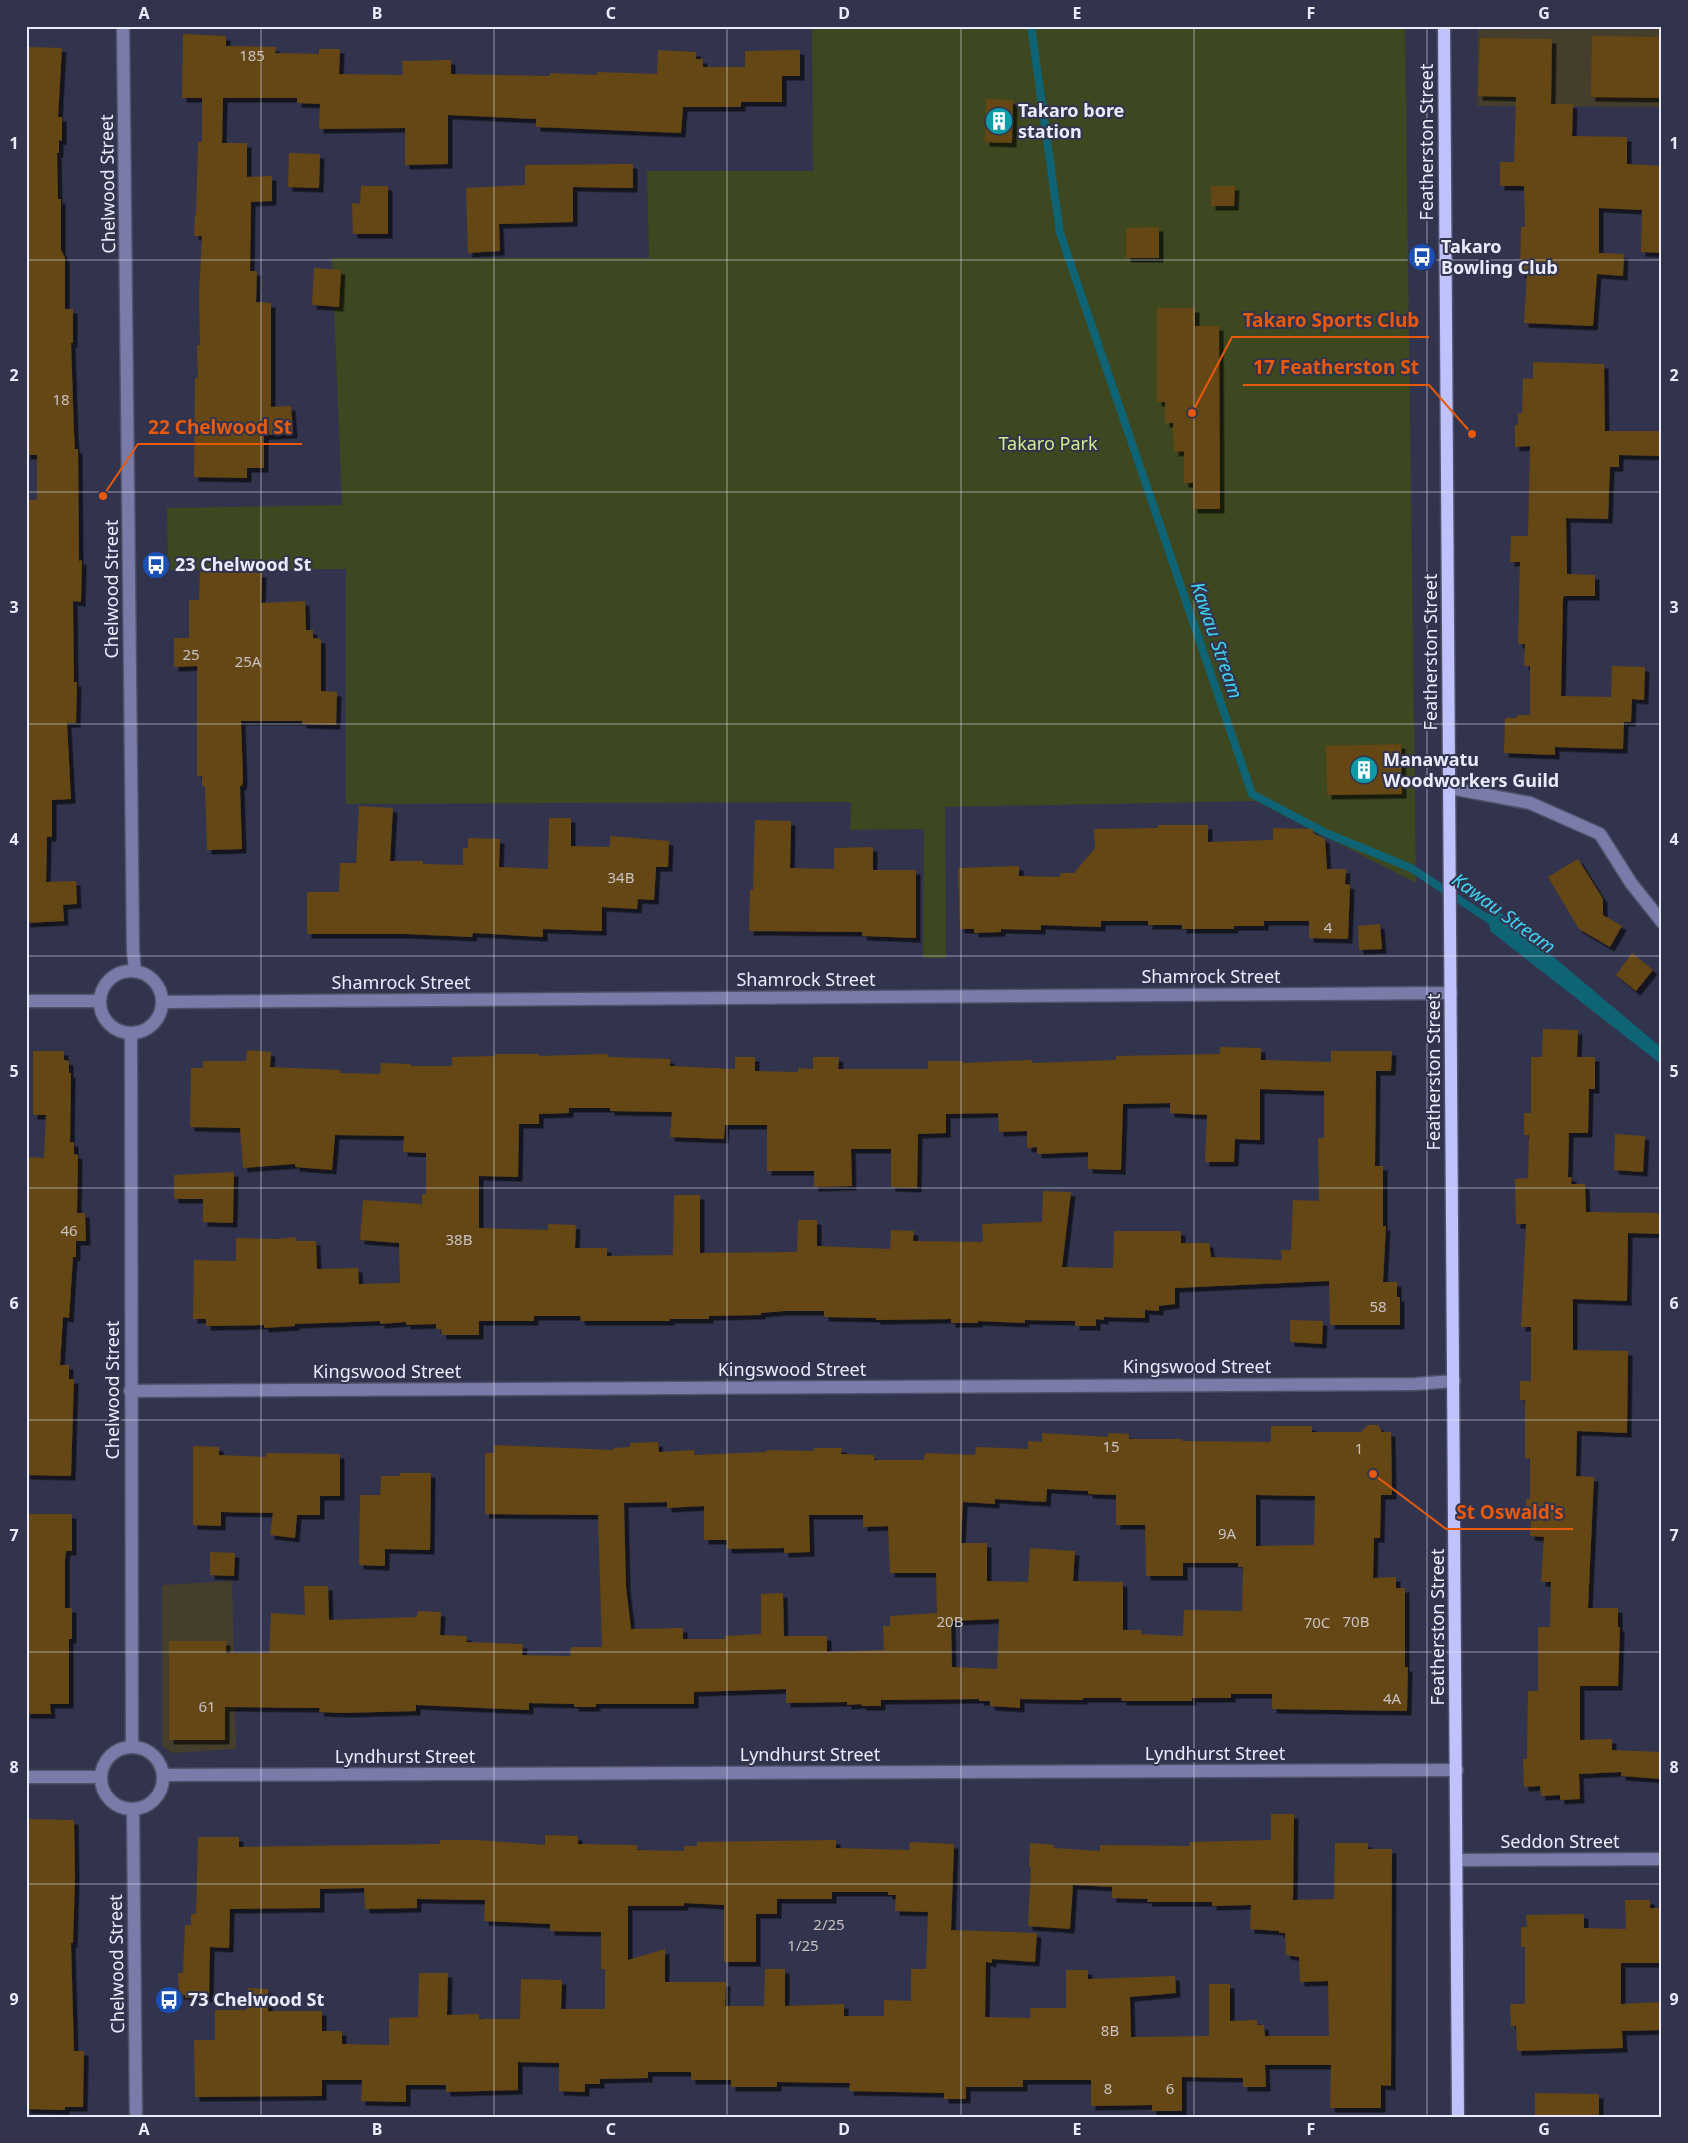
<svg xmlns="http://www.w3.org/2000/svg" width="1688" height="2143" font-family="'Noto Sans',sans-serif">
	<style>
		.commercial { fill: #453e2c }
		.green { fill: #3d4720 }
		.water { fill: #0e6474 }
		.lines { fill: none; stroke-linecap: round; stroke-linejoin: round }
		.stream { stroke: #0e6474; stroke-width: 8 }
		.building { fill: #654612; fill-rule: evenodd; filter: url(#shadow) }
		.minor-casing { stroke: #4f5169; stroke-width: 15 }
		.major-casing { stroke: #4f5169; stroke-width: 15 }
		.minor { stroke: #797ba9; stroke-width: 12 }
		.major { stroke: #bfc2fc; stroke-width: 12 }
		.grid { fill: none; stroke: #eaecfd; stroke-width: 1; stroke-opacity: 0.55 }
		.labels { text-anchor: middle; stroke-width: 4; stroke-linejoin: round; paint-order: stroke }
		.number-label { font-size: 15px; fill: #c9c2c2 }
		.poi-label { font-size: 18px; font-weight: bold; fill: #eaecfd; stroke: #32344d; text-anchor: start }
		.street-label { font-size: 18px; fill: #eaecfd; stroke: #32344d }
		.park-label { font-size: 18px; fill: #d2ed8b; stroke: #32344d }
		.water-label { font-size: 19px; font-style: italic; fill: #3dd3f1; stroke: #32344d }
		.leader { fill: none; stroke: #e8590c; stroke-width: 2 }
		.callout-dot { fill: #e8590c; stroke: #32344d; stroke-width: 2 }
		.callout-label { font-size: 19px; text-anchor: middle; font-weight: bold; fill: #e8590c; stroke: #32344d; stroke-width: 4; stroke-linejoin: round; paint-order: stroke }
		.neatline { fill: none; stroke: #eaecfd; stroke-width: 2 }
		.grid-label { font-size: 16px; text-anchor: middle; font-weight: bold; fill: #eaecfd }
	</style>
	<defs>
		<filter id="shadow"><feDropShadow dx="4.5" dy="4.5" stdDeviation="0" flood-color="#0009"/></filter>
	</defs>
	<rect width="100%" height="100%" fill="#32344d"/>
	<g class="commercial">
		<path d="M1478 26H1662V107L1477 106Z"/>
		<path d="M232 1581 236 1749 172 1753 162 1746V1585Z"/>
	</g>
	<path class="green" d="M812 26H1405L1416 883 1256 801 945 807 946 958H923L924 829 850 830 851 802 346 804V569L168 570 167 508 342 505 332 258H649L647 171H813Z"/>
	<path class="water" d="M1488 902 1662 1048V1065L1490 931Z"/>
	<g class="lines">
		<path class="stream" d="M1031 26 1060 233 1252 794 1326 833 1411 868 1496 924"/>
	</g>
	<g class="building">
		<path d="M183 34 226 36V46L276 47 275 53 319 54V49H340L339 74 403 75 402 61 451 60V74L550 76V73L597 75V72L657 74 658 50 696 52V59H703V67H745V51L800 50V76H782V102H741V107H683L681 133 536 127V119L448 115V164L405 165V128L319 129 320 104 297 103V98H223L222 143H247V177L272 176V201L251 202 250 271H257L256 302 271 303V407L291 406 293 434 264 435V468H247V478L194 477 195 378H198L197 345H200L199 295 202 236H194L195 215H196L198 142H202V98H182Z"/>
		<path d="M1592 36 1662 37V98L1591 97Z"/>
		<path d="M1480 38 1552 39 1551 104H1573L1572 136 1627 137V164L1662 166V253L1641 252 1642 210 1599 208V253L1624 254 1623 276 1597 274 1593 326 1524 323 1527 274H1520L1521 227H1525L1524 186H1500V162H1514L1516 97 1478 96Z"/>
		<path d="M26 47 62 48 58 117H62V141L59 140V153H57L58 199H61V250L65 258V309H73V343H71L74 433 75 449H78L79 561 82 560 81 602 73 601 74 682H77L76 723H67L71 799 52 800V837H47L46 882 76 881 77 904 63 905 64 921 26 923V500H37V455H26Z"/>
		<path d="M986 99 1013 100 1012 143 985 142Z"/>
		<path d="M289 153 320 154 319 188 288 187Z"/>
		<path d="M633 164V188L573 187V222L499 224 500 251 468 253 466 188 525 185V165Z"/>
		<path d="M361 186H388V234H353L352 203 360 204Z"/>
		<path d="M1211 186H1235L1234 206H1211Z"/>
		<path d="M1159 227V258H1126V228Z"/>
		<path d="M314 268 341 270 339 307 312 305Z"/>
		<path d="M1157 308H1195V326H1219L1220 509H1193V483H1184V451L1174 452 1173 423H1165V402H1157Z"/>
		<path d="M1533 362 1604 364 1605 431H1662V456L1619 455V467H1610L1608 519 1566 518 1567 574 1595 575V596H1564L1563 599 1561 696 1611 697 1612 666 1645 667 1644 700 1632 699 1631 722H1624L1623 749 1555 747V755L1504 753 1505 718H1517V715H1530V666H1524L1525 644H1518L1520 562H1510L1511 536H1528L1530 446 1515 447V425H1518V413H1522L1523 378 1533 379Z"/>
		<path d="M200 572 262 573 261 603 305 601 306 630H313V638L321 639V691L337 692 336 725 302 724V721H241L243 780 242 786H240L242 849 207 850 205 786H202V776H197V666L174 667V638H189V600H199Z"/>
		<path d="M1401 744 1402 794 1327 795 1326 746Z"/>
		<path d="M359 806 393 808 390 861H423V864L463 865V848H468V838L500 839 499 867 548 869 549 818H571V846L610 847V836L669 841 668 867H656L654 900 638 899 637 909 602 907V931L543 929V937L473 933 472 937 405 934H307V892H339L340 863H356Z"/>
		<path d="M755 820 791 821 790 868 834 869V848L873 847V870H916V938L862 936V932L749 931 750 890H753Z"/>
		<path d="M1158 825H1208V842L1273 840V828L1313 829V833L1325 839 1327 869H1346L1345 884 1350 885 1348 939 1309 938V921H1264V926H1234V929H1182V925H1148V921H1101V927L1041 925V930L1001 929V932L974 933V929H960L958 868 1019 866V876L1060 877V873H1074L1095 848 1094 829 1158 828Z"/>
		<path d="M1578 859 1603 899V915L1622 926 1610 947 1579 929 1548 877Z"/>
		<path d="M1380 924 1382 949 1359 950 1358 926Z"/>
		<path d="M1632 953 1653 970 1636 991 1616 975Z"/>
		<path d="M1543 1029 1578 1030 1577 1057H1595V1089H1589L1588 1133H1569L1568 1177H1572L1571 1184H1585L1586 1212 1662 1213V1234L1628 1233 1627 1301 1573 1299V1350L1628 1351 1627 1433 1577 1431 1576 1476 1594 1477 1588 1608H1618V1627H1620L1618 1686H1580V1740L1612 1739V1750L1662 1752V1779L1621 1776V1772L1579 1774 1580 1799 1560 1800V1795L1541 1796 1540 1786 1524 1787 1523 1759H1527L1528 1691H1538V1627H1550L1551 1582H1541L1544 1537 1530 1536 1531 1520H1526V1499H1530V1458L1525 1459V1400H1520V1381H1531V1327H1521L1526 1224H1516L1515 1179 1528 1178 1529 1135H1524V1113H1531V1057H1542Z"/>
		<path d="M1220 1047 1261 1048V1060L1331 1062V1051H1392L1391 1071H1376L1375 1166H1383V1226H1386L1383 1282H1397V1297H1400V1325H1330L1329 1281 1175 1288V1304L1159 1306V1311L1145 1310V1318L1104 1317V1320L1096 1319V1326H1075V1321L1025 1320V1323L978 1321V1323H951V1319L876 1320V1318L824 1317V1311H784L761 1313V1315L709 1316V1319H670V1321H581L580 1316H534V1321H479V1335H442L441 1329H436V1324L406 1325V1322L380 1324V1321L295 1324V1326L264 1328V1325L206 1326V1319H193L194 1260 236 1261V1238L277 1239 296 1237V1241H316L317 1269 358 1268 359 1284 400 1283 399 1243 360 1240 363 1200 422 1204V1194H426V1153L403 1152 404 1136 335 1135 332 1170 295 1167V1164L243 1168 240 1128 190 1127 191 1068H203V1061H246L247 1050 271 1052 270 1067 340 1070V1073L380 1074 381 1063 411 1064V1066H452V1057L495 1056V1054H539V1056L607 1054 609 1057 670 1059V1066L735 1069V1057H755V1071L798 1072V1068L813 1069V1057H839L838 1069H928V1061H963V1063L1032 1060V1063L1116 1060V1056L1220 1054ZM1260 1089 1324 1091V1138H1318L1319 1201 1293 1200 1291 1250H1281L1282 1260 1211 1257 1209 1243H1181V1231H1114L1113 1268 1062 1267 1071 1192 1043 1191 1042 1222 982 1224 983 1242 913 1241 914 1231 891 1230 890 1249 817 1246V1220H798L797 1252 700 1253V1195H674L673 1255 607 1256V1248H575L576 1225 548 1224V1230L479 1228V1176L518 1177 519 1124H539V1114L569 1113V1108H610V1111L672 1112 670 1137 724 1139 725 1125H767V1171H814V1187L852 1186 851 1149H891V1187L917 1188 918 1134 946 1133V1114L998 1113 999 1132 1027 1131V1148L1037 1147V1154L1088 1152V1169L1121 1170 1123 1104 1170 1103V1113L1207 1115 1205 1162H1234L1235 1139 1260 1140Z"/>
		<path d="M33 1051H64V1060L69 1061V1073H71L70 1142H74V1154L78 1155 77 1213H85L86 1241H76V1257H73L69 1318 63 1317 60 1365H69V1379H74L71 1476 26 1475V1157L44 1158 46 1115H33Z"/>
		<path d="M1615 1134 1645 1136 1643 1172 1614 1170Z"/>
		<path d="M234 1172 233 1223 203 1222V1199H174V1175Z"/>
		<path d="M1290 1320 1323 1321 1322 1344 1290 1342Z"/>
		<path d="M1368 1425H1378L1382 1432H1391L1392 1495H1381L1380 1538H1374L1373 1578 1396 1577V1588H1405V1667H1408L1407 1711 1272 1709V1694H1231V1698H1192V1701H1122L1121 1698H1083V1700L1020 1699V1708L990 1706V1701H979V1699L881 1700V1706H862L861 1704 847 1705V1702L786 1703V1689L694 1692V1704H596V1707H574V1704L529 1703V1710L416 1705V1711L342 1713 319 1712 320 1708 225 1707V1740H169V1641H226V1653H269L271 1613 305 1615 304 1586H328L329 1620 417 1617 418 1611 441 1612 440 1635 467 1636 466 1642 523 1644 522 1655 570 1656 571 1647H602L598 1515 485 1514V1453H494V1445L613 1450V1448L630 1447V1443L658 1442 659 1452 694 1450V1455L767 1452 766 1450 814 1451V1448H842L841 1454 874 1455V1460H924L925 1453 975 1455 976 1447 1028 1449V1441L1042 1442V1433L1108 1437V1433L1129 1434V1439H1182V1441L1271 1442V1426H1312V1432H1361ZM1047 1489 1088 1491V1494L1116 1495V1525H1145L1146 1576H1183V1563H1238V1567H1243L1242 1611 1184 1610 1183 1636 1141 1634V1630H1123V1582L1073 1581 1075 1551 1030 1548 1028 1582 987 1581V1543H961L963 1502 995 1504V1499L1046 1502ZM1256 1495 1315 1496 1314 1545 1256 1546ZM667 1502V1508L704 1506V1540H727V1549L784 1548V1553L810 1552 809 1515H863V1527L888 1526 890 1573H936L937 1613 890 1616V1626H883L884 1650 827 1652V1636H784L783 1593 761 1594V1634L725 1636V1639H683V1628L631 1629 626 1587 624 1503ZM999 1619 997 1669 952 1667 951 1621Z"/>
		<path d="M193 1446 219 1447V1455L266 1457V1453L340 1454V1496H320V1515H297L295 1538 270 1535 273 1513 221 1512V1526L193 1525Z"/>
		<path d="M400 1473H431L430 1550 385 1549V1566L359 1565 360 1495H380L381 1476H400Z"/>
		<path d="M26 1514H72V1551H66L65 1559V1608H72V1639H69V1704H50L51 1714H26Z"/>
		<path d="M210 1552 235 1553 234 1576 210 1575Z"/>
		<path d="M1271 1814H1294L1293 1900 1334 1899 1335 1843H1368V1849H1392L1391 2086 1381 2085V2108H1330L1331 2065H1265L1266 2087H1243V2078L1182 2077V2111H1152V2105L1091 2106V2080H1023V2087H966V2099H944V2093L849 2091 850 2083 777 2082V2087H731V2080H691V2072H648V2078L600 2079V2084H585V2092L559 2091V2063L518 2062V2090L446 2092V2085H406V2102L361 2101 362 2080H322V2096L195 2097 194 2040H215V2010H247L248 1988 268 1989V2011H322V2031H342V2044L389 2045V2018L418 2017 419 1973H448L447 2015 479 2014V2019H520L521 1979 562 1980 561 2009H605V1969H601V1932L550 1931V1924L484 1921 485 1900 417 1899V1908L365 1909 364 1888 320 1889V1908L230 1909 229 1948 210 1947 209 1998H185V1995H179L178 1973H183L185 1925H191V1914H196L198 1837H239V1847L440 1844V1840H477L545 1845V1835L578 1836V1844L637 1845V1850L684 1851V1846H697V1842L836 1840V1848L909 1850 910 1842 954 1844 951 1930 1037 1933 1035 1962 992 1959V1963L986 1962 985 2017 1031 2018 1030 2008H1066V1970H1088V1979L1175 1976 1176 1993 1130 1997 1131 2037 1209 2036V1984H1230V2021L1257 2020V2025H1264L1265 2036H1329L1328 1981 1300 1982 1299 1957 1286 1955 1285 1933H1279V1931L1250 1929 1251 1905 1212 1906V1902H1147L1148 1899 1112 1898V1887L1073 1885 1070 1929 1028 1926 1031 1867H1029L1030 1843 1054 1845V1848L1100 1851V1845L1190 1846 1189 1842 1271 1840ZM832 1892H888V1895H896L895 1911 928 1912 926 1969H911V2001L884 2000V2016H844V2004L785 2006V1969H765L764 2006H725L726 1982H665V1949L628 1960V1906H684V1903L724 1905V1962H756V1914H777V1899H832Z"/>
		<path d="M26 1819 74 1820 75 1878 73 1943H71L74 2051H84L83 2107H65V2110L26 2109Z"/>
		<path d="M1625 1900H1650V1908H1662V1963H1621V2004L1662 2002V2030L1622 2031 1623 2048 1517 2051 1516 2026H1511L1510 2004H1525V1947H1521V1927H1527L1526 1915 1582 1914 1584 1915V1928L1626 1929Z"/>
		<path d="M1535 2093 1599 2094V2117H1535Z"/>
	</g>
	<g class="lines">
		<defs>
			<g id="minor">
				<path d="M123 26 133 950 135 971"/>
				<path d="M1450 788 1530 803 1600 834 1631 883 1662 922"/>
				<circle cx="131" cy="1002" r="31"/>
				<path d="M26 1001H99"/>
				<path d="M162 1002 1451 993"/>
				<path d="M131 1034 132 1747"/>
				<path d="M130 1391 1415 1384 1454 1381"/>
				<circle cx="132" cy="1778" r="31"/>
				<path d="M164 1775 1457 1770"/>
				<path d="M26 1777H100"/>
				<path d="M133 1810 136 2117"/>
				<path d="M1457 1860 1662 1859"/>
			</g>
			<path id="major" d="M1444 26 1458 2117"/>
		</defs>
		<use href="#minor" class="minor-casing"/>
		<use href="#major" class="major-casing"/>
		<use href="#minor" class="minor"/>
		<use href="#major" class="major"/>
	</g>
	<path class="grid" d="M261 26V2117M494 26V2117M727 26V2117M961 26V2117M1194 26V2117M1427 26V2117M26 260H1662M26 492H1662M26 724H1662M26 956H1662M26 1188H1662M26 1420H1662M26 1652H1662M26 1884H1662"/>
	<defs>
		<symbol id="building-disc" viewBox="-11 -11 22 22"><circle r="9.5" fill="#0f9aa8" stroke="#32344d"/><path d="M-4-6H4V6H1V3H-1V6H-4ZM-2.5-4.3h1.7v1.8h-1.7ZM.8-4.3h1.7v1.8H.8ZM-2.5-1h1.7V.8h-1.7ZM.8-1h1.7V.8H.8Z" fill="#fff"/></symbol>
		<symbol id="bus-disc" viewBox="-11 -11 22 22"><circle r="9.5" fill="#1a4fb4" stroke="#32344d"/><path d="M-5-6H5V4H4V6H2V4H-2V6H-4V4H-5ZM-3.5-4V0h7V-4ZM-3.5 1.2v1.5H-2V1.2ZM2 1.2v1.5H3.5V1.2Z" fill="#fff"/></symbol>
	</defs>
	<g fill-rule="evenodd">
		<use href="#building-disc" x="983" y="105" width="32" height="32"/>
		<use href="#bus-disc" x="1406" y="241" width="32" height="32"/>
		<use href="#bus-disc" x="140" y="549" width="32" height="32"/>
		<use href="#building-disc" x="1348" y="754" width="32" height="32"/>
		<use href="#bus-disc" x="153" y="1984" width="32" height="32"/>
	</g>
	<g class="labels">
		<g class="number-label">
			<text x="252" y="61">185</text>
			<text x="61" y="405">18</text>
			<text x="191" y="660">25</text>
			<text x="248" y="667">25A</text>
			<text x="621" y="883">34B</text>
			<text x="1328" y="933">4</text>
			<text x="69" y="1236">46</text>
			<text x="459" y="1245">38B</text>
			<text x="1378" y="1312">58</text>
			<text x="1111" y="1452">15</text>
			<text x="1359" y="1454">1</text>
			<text x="1227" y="1539">9A</text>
			<text x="950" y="1627">20B</text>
			<text x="1356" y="1627">70B</text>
			<text x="1317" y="1628">70C</text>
			<text x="1392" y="1704">4A</text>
			<text x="207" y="1712">61</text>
			<text x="829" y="1930">2/25</text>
			<text x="803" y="1951">1/25</text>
			<text x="1110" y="2036">8B</text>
			<text x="1108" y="2094">8</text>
			<text x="1170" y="2094">6</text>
		</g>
		<g class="poi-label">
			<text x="1018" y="117">Takaro bore<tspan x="1018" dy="21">station</tspan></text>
			<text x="1441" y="253">Takaro<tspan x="1441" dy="21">Bowling Club</tspan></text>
			<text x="175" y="571">23 Chelwood St</text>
			<text x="1383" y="766">Manawatu<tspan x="1383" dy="21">Woodworkers Guild</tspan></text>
			<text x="188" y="2006">73 Chelwood St</text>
		</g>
		<g class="street-label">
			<text transform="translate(1427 142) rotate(-90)" y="6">Featherston Street</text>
			<text transform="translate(108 184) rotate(-91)" y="6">Chelwood Street</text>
			<text transform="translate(112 589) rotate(-90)" y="6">Chelwood Street</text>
			<text transform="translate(1431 652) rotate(-90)" y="6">Featherston Street</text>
			<text x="1211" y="983">Shamrock Street</text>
			<text x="806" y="986">Shamrock Street</text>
			<text x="401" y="989">Shamrock Street</text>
			<text transform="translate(1434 1072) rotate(-90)" y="6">Featherston Street</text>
			<text x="1197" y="1373">Kingswood Street</text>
			<text x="792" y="1376">Kingswood Street</text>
			<text x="387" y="1378">Kingswood Street</text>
			<text transform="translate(113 1390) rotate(-90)" y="6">Chelwood Street</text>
			<text transform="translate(1438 1627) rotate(-90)" y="6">Featherston Street</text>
			<text x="1215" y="1760">Lyndhurst Street</text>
			<text x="810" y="1761">Lyndhurst Street</text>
			<text x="405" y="1763">Lyndhurst Street</text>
			<text x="1560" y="1848">Seddon Street</text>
			<text transform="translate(117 1964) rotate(-91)" y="6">Chelwood Street</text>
		</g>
		<g class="park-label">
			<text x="1048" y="450">Takaro Park</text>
		</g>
		<g class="water-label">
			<text transform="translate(1217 640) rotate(71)" y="7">Kawau Stream</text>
			<text transform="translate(1504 913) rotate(36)" y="7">Kawau Stream</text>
		</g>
	</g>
	<path class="leader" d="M1192 413L1232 337H1429M1472 434L1429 385H1243M103 496L138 444H302M1373 1474L1446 1529H1573"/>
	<g class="callout-dot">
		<circle cx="1192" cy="413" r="5"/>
		<circle cx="1472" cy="434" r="5"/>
		<circle cx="103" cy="496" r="5"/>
		<circle cx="1373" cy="1474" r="5"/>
	</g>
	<g class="callout-label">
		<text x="1331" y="327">Takaro Sports Club</text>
		<text x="1336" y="374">17 Featherston St</text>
		<text x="220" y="434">22 Chelwood St</text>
		<text x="1510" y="1519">St Oswald's</text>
	</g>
	<rect width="1688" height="2143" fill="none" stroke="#32344d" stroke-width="55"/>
	<rect x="28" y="28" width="1632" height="2088" class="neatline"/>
	<g class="grid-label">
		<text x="144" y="19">A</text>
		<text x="377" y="19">B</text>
		<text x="611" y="19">C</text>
		<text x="844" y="19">D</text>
		<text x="1077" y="19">E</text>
		<text x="1311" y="19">F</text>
		<text x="1544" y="19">G</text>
		<text x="14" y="149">1</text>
		<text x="1674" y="149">1</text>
		<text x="14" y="381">2</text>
		<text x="1674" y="381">2</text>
		<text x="14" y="613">3</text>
		<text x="1674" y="613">3</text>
		<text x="14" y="845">4</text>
		<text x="1674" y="845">4</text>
		<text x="14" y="1077">5</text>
		<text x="1674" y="1077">5</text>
		<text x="14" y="1309">6</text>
		<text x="1674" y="1309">6</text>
		<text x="14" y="1541">7</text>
		<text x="1674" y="1541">7</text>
		<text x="14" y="1773">8</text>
		<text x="1674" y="1773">8</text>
		<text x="14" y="2005">9</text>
		<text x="1674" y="2005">9</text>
		<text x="144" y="2135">A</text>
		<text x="377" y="2135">B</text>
		<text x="611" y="2135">C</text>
		<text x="844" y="2135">D</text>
		<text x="1077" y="2135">E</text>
		<text x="1311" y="2135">F</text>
		<text x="1544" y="2135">G</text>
	</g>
</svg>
